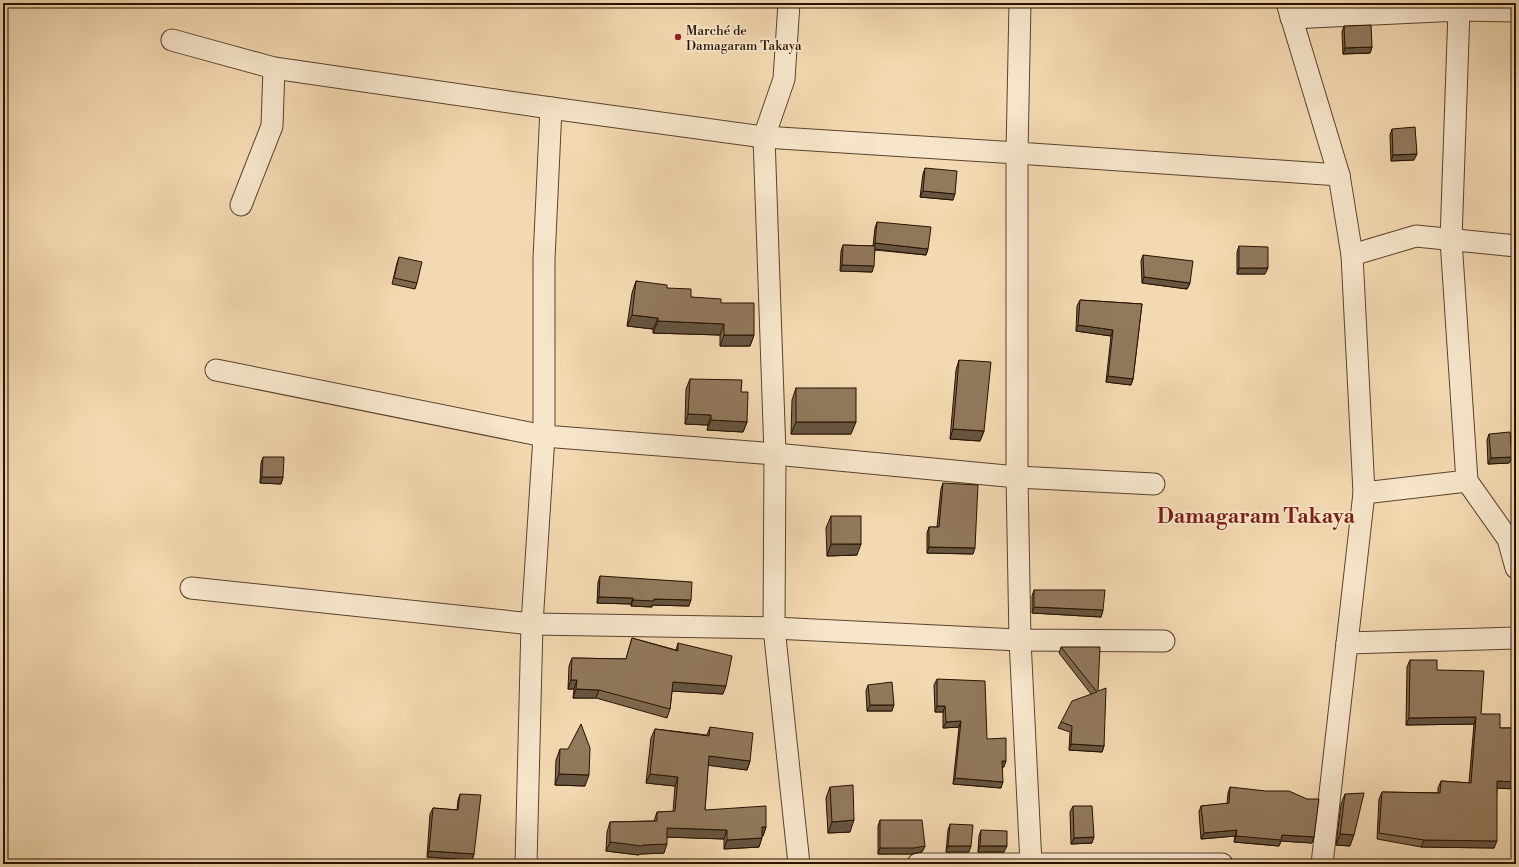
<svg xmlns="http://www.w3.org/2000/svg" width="1519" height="867" font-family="'Libre Bodoni',serif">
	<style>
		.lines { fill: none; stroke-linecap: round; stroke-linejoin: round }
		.minor-casing { stroke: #5a432c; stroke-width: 23 }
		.minor { stroke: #f7e6cc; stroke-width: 21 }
		.wall { fill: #7d684f; stroke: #271100 }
		.shaded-wall { fill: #665540; stroke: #271100 }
		.building { fill: #91795c; stroke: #271100 }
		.poi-dot { fill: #8f2418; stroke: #f7e6cc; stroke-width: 1.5 }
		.labels { text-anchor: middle; stroke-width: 3.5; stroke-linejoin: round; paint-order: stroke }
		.poi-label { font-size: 13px; fill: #271100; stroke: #f7e6cc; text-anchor: start }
		.town-label { font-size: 21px; font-weight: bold; fill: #7a1f14; stroke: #f7e6cc }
	</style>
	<rect width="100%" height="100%" fill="#f3d9b1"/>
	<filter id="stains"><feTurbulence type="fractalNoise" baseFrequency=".005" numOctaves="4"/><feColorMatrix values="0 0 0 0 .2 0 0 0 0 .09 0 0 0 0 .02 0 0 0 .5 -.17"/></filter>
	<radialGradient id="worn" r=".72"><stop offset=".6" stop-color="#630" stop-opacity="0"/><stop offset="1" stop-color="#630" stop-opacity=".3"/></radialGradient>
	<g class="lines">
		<defs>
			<g id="minor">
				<path d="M789 3 784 79 764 137 775 454 774 628 799 864"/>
				<path d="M1020 3 1017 153 1339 175 1352 255 1364 493 1322 864"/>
				<path d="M1287 3 1339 175"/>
				<path d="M1458 3 1459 10 1516 11"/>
				<path d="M1291 18 1459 10 1451 240 1467 481 1364 493"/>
				<path d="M172 40 274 68 551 108"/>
				<path d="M241 205 272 126 274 68"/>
				<path d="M1352 255 1416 236 1516 246"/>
				<path d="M216 370 544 436 775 454 1017 477 1154 484"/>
				<path d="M1467 481 1508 539 1516 568"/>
				<path d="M191 588 532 624 774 628 1020 640 1164 641"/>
				<path d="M1347 643 1516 638"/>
				<path d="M526 864 532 624 544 436V259L551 108 764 137 1017 153V477L1020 640 1031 864"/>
				<path d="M918 864H1222"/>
			</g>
		</defs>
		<use href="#minor" class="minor-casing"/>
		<use href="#minor" class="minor"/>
	</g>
	<g class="wall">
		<path d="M1344 26 1372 47 1370 53 1343 54 1342 32Z"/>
		<path d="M1392 129 1414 160 1391 161 1390 135Z"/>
		<path d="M925 168 953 200 920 197 923 174Z"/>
		<path d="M877 222 928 249 926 255 875 250 872 272 840 271 841 251 843 245 873 246 875 228Z"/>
		<path d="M1239 246 1265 274H1237V252Z"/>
		<path d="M1143 255 1190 283 1187 289 1142 283 1141 261Z"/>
		<path d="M399 257 417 283 415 289 392 284 397 263Z"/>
		<path d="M636 281 667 288 691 297 721 303 754 335 750 346H720V335L653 333V329L627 326 632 293Z"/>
		<path d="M1080 300 1142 304 1133 379 1131 385 1106 382 1111 336 1076 331 1077 306Z"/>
		<path d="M959 360 984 431 980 441 950 439 956 370Z"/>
		<path d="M690 379 741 392 747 422 743 432 707 430 708 425 685 424 686 389Z"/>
		<path d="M796 388 851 434H791L792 400Z"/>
		<path d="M1489 434 1512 457 1509 463 1488 464 1487 440Z"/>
		<path d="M263 457 283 477 281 484 260 483 261 463Z"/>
		<path d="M943 483 973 554 927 553V533L929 527H937L941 489Z"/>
		<path d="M831 516 857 555 827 556 826 528Z"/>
		<path d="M600 576 689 606 652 605V607L631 606V604L597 603 598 582Z"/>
		<path d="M1034 590 1103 610 1101 617 1032 613V596Z"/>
		<path d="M632 638 676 650 678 643 723 694 672 691 670 709 667 718 596 698H573L574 689H568L569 666 572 658 626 659Z"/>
		<path d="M1061 647 1098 691 1104 746 1102 752 1069 750 1070 732 1058 728 1061 722 1091 694 1059 653Z"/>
		<path d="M1410 660 1437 670 1481 714 1500 728H1516V789L1497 788 1494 848 1421 847 1377 839 1379 799 1382 792 1438 793V788L1441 781 1469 783 1474 724 1406 725 1407 667Z"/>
		<path d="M937 679 987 739 1004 767H1002L1001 788 953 784 959 727 943 728V712H935L934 685Z"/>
		<path d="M868 685 892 711H867L866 691Z"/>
		<path d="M710 727 750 761 747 770 708 765 705 810 766 827 763 836H762L759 847 724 849V839L667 837 664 853 640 854 639 855 606 851 607 832 610 822 654 821 657 812H673L675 786 646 783 651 738 655 729 707 735Z"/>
		<path d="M560 749 585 786 555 785 556 760Z"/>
		<path d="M830 787 850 832 828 833 826 798Z"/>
		<path d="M1230 787 1314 837 1312 843 1281 841 1279 846 1234 842 1235 836 1201 839 1199 812 1201 806 1227 804 1228 793Z"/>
		<path d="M460 794 474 854 472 860 427 857 430 814 433 808 457 810 458 800Z"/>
		<path d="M1345 794 1350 846 1336 845 1341 804Z"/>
		<path d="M1073 806 1092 843 1071 844 1070 812Z"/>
		<path d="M880 820 925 846 922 852 911 854H878V826Z"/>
		<path d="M950 824 969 852H946L948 830Z"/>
		<path d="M981 830 1004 852H978L979 836Z"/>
	</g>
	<g class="shaded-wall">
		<path d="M1372 47 1370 53 1343 54 1345 48Z"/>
		<path d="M1417 154 1414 160 1391 161 1393 155Z"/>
		<path d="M923 191 955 194 953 200 920 197Z"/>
		<path d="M875 243 928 249 926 255 873 249Z"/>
		<path d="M842 265 874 266 872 272 840 271Z"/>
		<path d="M1239 268H1268L1265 274H1237Z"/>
		<path d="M1144 277 1190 283 1187 289 1142 283Z"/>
		<path d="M632 315 658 318 653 329 627 326Z"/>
		<path d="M658 321 724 324 720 335 653 333Z"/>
		<path d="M1078 325 1113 330 1111 336 1076 331Z"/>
		<path d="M724 335H754L750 346H720Z"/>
		<path d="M1108 376 1133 379 1131 385 1106 382Z"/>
		<path d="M688 414 711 415 708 425 685 424Z"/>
		<path d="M711 420 747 422 743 432 707 430Z"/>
		<path d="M796 422H856L851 434H791Z"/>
		<path d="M953 429 984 431 980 441 950 439Z"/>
		<path d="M1512 457 1509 463 1488 464 1491 458Z"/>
		<path d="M262 477H283L281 484 260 483Z"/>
		<path d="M831 544H861L857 555 827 556Z"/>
		<path d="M929 547 975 548 973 554 927 553Z"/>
		<path d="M599 597 633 598 631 604 597 603Z"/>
		<path d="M654 599 691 600 689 606 652 605V607L631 606 633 600Z"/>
		<path d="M1034 607 1103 610 1101 617 1032 613Z"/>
		<path d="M571 680H577L574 689H568Z"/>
		<path d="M673 682 726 686 723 694 670 691Z"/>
		<path d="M576 689 599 690 596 698H573Z"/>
		<path d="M870 705H894L892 711H867Z"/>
		<path d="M937 706H945L943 712H935Z"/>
		<path d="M1476 717 1474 724 1406 725 1409 718Z"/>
		<path d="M961 721 959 727 943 728 946 722Z"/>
		<path d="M1071 744 1104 746 1102 752 1069 750Z"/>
		<path d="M709 756 750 761 747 770 705 765Z"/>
		<path d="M1002 761H1006L1004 767H1000Z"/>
		<path d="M559 774 589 775 585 786 555 785Z"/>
		<path d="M650 774 678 777 675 786 646 783Z"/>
		<path d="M955 778 1003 782 1001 788 953 784Z"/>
		<path d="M1497 781 1516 782V789L1495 788Z"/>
		<path d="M854 820 850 832 828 833 832 822Z"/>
		<path d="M762 827H766L763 836H758Z"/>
		<path d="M667 828 727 830 724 839 664 837Z"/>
		<path d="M1237 830 1235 836 1201 839 1204 833Z"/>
		<path d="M1340 834 1354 835 1350 846 1336 845Z"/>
		<path d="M1282 835 1314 837 1312 843 1281 841 1279 846 1234 842 1236 836Z"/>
		<path d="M1094 837 1092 843 1071 844 1074 838Z"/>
		<path d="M762 838 759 847 724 849 727 840Z"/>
		<path d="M1424 840 1497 841 1494 848 1421 847Z"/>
		<path d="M610 842 643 845 667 844 664 853 640 854 639 855 606 851Z"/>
		<path d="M925 846 922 852 911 854H878L880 848Z"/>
		<path d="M948 846H971L969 852H946Z"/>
		<path d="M980 846H1007L1004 852H978Z"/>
		<path d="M429 851 474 854 472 860 427 857Z"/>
	</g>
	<g class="building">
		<path d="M1371 25 1372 47 1345 48 1344 26Z"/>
		<path d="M1415 127 1417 154 1393 155 1392 129Z"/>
		<path d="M925 168 957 171 955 194 923 191Z"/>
		<path d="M877 222 931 227 928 249 875 243Z"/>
		<path d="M843 245 875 246 874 266 842 265Z"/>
		<path d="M1239 246 1268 247V268H1239Z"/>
		<path d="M1143 255 1193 261 1190 283 1144 277Z"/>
		<path d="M399 257 422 262 417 283 394 278Z"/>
		<path d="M636 281 667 285V288L691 289V297L721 299V303H754V335H724V324L658 321V318L632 315Z"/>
		<path d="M1080 300 1142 304 1133 379 1108 376 1113 330 1078 325Z"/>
		<path d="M959 360 991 362 984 431 953 429Z"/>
		<path d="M690 379 742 380 741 392H748L747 422 711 420V415L688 414Z"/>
		<rect x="796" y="388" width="60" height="34"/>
		<path d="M1510 432 1512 457 1491 458 1489 434Z"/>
		<path d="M263 457H284L283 477H262Z"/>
		<path d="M943 483 978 485 975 548 929 547V527H939Z"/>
		<rect x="831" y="516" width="30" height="28"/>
		<path d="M600 576 692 582 691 600 654 599V601L633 600V598L599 597Z"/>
		<path d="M1034 590H1105L1103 610 1034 607Z"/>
		<path d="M632 638 678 651V643L732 656 726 686 673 682 670 709 599 690 576 689 577 680H571L572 658 626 659Z"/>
		<path d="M1061 647H1100L1098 691 1106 688 1104 746 1071 744 1072 726 1061 722 1072 701 1097 692Z"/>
		<path d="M1410 660H1437V670L1484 671 1481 714H1500V728H1516V782L1497 781V841L1424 840 1379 833 1382 792 1440 793 1441 781 1471 783 1476 717 1409 718Z"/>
		<path d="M937 679 985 681 987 739 1006 738V761H1002L1003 782 955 778 961 721 946 722 945 706H937Z"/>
		<path d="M892 682 894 705H870L868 685Z"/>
		<path d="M581 724 590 748 589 775 559 774 560 749H568Z"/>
		<path d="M710 727 753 733 750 761 709 756 705 810 766 806V827H762V838L727 840V830L667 828V844L643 845 642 846 610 842V822L657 821V812L675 811 678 777 650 774 655 729 709 736Z"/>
		<path d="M853 785 854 820 832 822 830 787Z"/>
		<path d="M1230 787 1266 791H1289L1307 799H1319L1314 837 1282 835 1281 840 1236 836 1237 830 1204 833 1201 806 1229 803Z"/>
		<path d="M1364 793 1354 835 1340 834 1345 794Z"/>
		<path d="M460 794 481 795 474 854 429 851 433 808 458 810Z"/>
		<path d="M1073 806H1092L1094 837 1074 838Z"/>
		<path d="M880 820H922L925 846 914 848H880Z"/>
		<path d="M950 824 973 825 971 846H948Z"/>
		<path d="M981 830 1007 831V846H980Z"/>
	</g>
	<circle class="poi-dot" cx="678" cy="37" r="4"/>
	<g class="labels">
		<g class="poi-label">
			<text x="686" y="35">Marché de<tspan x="686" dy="15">Damagaram Takaya</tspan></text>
		</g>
		<g class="town-label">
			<text x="1256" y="523">Damagaram Takaya</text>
		</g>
	</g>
	<rect width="1519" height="867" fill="none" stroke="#f3d9b1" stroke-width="16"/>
	<rect x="4" y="4" width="1511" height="859" fill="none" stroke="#271100" stroke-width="2"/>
	<rect x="8" y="8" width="1503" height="851" fill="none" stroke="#271100"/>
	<rect width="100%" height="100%" filter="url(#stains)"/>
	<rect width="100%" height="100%" fill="url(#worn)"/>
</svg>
